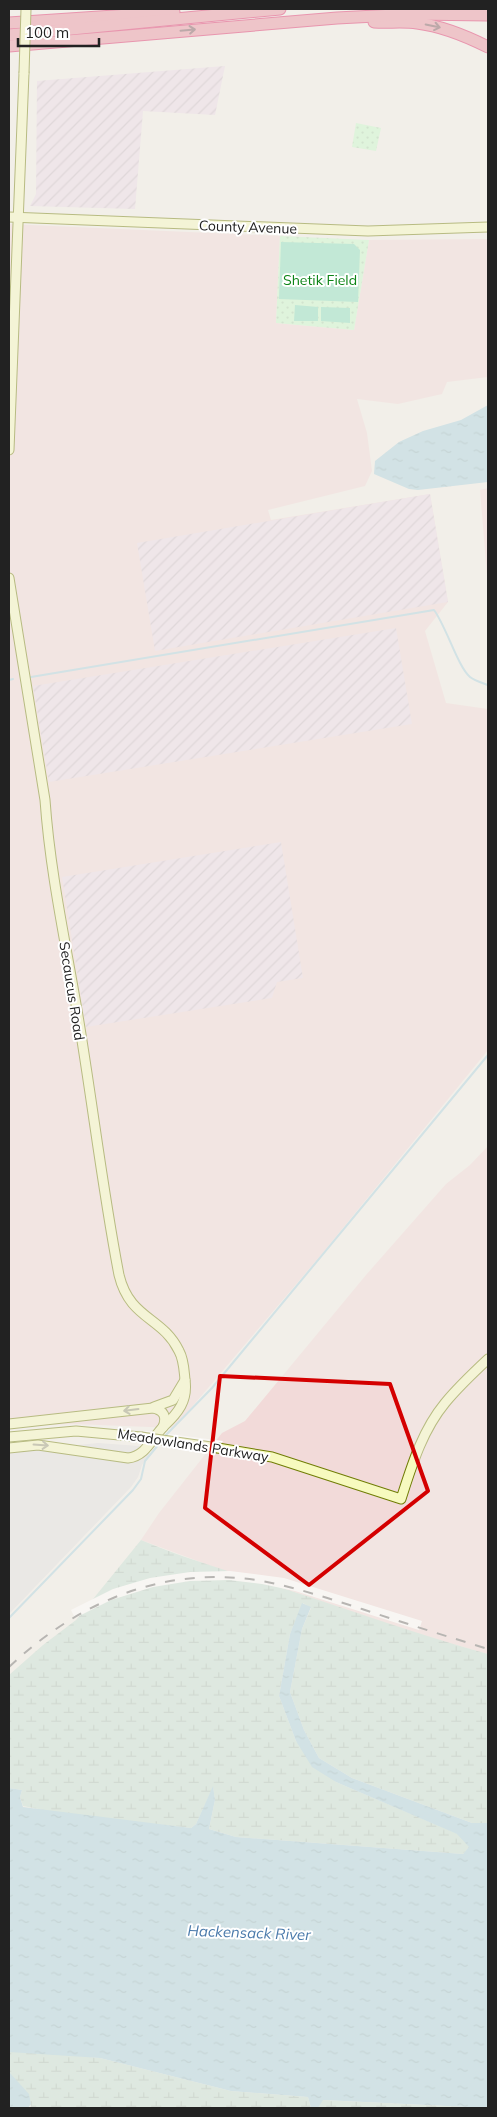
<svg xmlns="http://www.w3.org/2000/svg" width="497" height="2117" font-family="Mulish,sans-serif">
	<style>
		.residential { fill: #e0dfdf }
		.commercial { fill: #f2dad9 }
		.industrial { fill: url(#industrial-furrows) }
		.wetland { fill: url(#wetland-marsh) }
		.park { fill: url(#park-dots) }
		.pitch { fill: #88e0be }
		.water { fill: url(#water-ripples) }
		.pier { fill: #fff }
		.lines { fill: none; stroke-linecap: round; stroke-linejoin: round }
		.stream { stroke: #aad3df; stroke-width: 2 }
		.secondary-casing { stroke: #707d05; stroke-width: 11 }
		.motorway-casing { stroke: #dc2a67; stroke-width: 13 }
		.secondary { stroke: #f7fabf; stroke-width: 9 }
		.motorway { stroke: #e892a2; stroke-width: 11 }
		.rail { stroke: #707070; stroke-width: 2; stroke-dasharray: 10 10; stroke-linecap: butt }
		.secondary-bridge-casing { stroke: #707d05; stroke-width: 11; stroke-linecap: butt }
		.secondary-bridge { stroke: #f7fabf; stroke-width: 9 }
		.oneway { stroke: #7b545c }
		.oneway2 { stroke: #979978 }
		.marked { fill: none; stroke: #d40000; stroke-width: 4; stroke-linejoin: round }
		.labels { text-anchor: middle; stroke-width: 4; stroke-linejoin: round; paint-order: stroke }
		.street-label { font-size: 14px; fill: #222; stroke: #fff }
		.park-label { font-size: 14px; fill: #0c8416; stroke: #fff }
		.water-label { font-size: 15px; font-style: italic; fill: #4a7aab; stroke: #fff }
	</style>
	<defs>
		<pattern id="industrial-furrows" width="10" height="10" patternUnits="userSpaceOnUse" patternTransform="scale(1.25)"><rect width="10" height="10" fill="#ebdbe8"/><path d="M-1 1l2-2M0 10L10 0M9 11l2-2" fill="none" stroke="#c9bcc7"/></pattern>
		<pattern id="wetland-marsh" width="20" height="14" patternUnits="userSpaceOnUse" patternTransform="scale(1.25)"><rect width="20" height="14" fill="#c6e0d4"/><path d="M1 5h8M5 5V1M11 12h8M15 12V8" fill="none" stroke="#aac0b6"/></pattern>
		<pattern id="park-dots" width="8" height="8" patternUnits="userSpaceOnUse" patternTransform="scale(1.25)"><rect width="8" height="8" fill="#c8facc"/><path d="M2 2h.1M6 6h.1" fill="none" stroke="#acd6af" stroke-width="1.8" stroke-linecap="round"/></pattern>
		<pattern id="water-ripples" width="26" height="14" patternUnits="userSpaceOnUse" patternTransform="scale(1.25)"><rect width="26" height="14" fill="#aad3df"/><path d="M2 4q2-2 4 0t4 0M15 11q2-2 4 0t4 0" fill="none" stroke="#92b5bf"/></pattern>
	</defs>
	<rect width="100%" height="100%" fill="#f2efe9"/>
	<path class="residential" d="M98 1443 139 1446 150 1454 142 1465 138 1477 131 1487 9 1614V1452Z"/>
	<g class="commercial">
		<path d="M9 224 280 236 276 323 354 330 369 240 488 239V377L447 382 442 394 398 404 357 399 367 433 372 471 365 486 268 510 271 520 430 494 448 602 425 631 446 703 488 709V1050L321 1255 174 1428 74 1424 9 1426Z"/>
		<path d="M488 488V588L480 490Z"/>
		<path d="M488 1146V1654L416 1634 286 1589 222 1570 141 1540 159 1513 222 1433 245 1421 366 1275 446 1184 470 1165Z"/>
	</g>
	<g class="industrial">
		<path d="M225 66 215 115 143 111 135 209 30 206 36 194 37 81Z"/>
		<path d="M430 494 448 602 155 651 137 543Z"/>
		<path d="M396 628 412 724 49 782 33 686Z"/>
		<path d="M281 842 303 978 277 982 272 998 86 1027 62 877Z"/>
	</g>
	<g class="wetland">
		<path d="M141 1540C188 1560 236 1573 285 1589 353 1611 420 1635 488 1654V1823H472L352 1778 319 1758 304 1730 290 1692 302 1629 311 1608 303 1603 290 1634 279 1696 296 1741 336 1782 458 1834 470 1847 463 1854 236 1837 209 1829 215 1800 213 1787 196 1824 191 1828 64 1814 23 1806 20 1797 22 1790 9 1788V1675L43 1645 76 1620Z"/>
		<path d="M9 2049 100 2058 231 2091 308 2097 311 2108H30L31 2106 9 2075Z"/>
		<path d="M322 2100 488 2108H318Z"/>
	</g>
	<g class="park">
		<path d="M356 123 381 128 376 151 352 147Z"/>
		<path d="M280 236 369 240 354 330 276 323Z"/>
	</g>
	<g class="pitch">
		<path d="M281 242 354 244 360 250 358 302 279 299Z"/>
		<path d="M295 305 318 307V321H294Z"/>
		<path d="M321 307 350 308V323L321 321Z"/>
	</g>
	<g class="water">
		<path d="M488 405V482L418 490 409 489 374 474 375 461 399 442 423 431 461 420Z"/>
		<path d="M302 1603 311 1607 302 1629 290 1692 304 1730 319 1758 352 1778 472 1823H488V2108L323 2100 318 2108H311L308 2097 231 2091 100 2058 9 2052V1788L22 1790 20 1797 23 1807 191 1828 196 1824 213 1786 215 1800 209 1829 236 1837 463 1854 469 1847 457 1834 336 1782 312 1767 296 1741 279 1696 290 1634Z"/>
		<path d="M9 2072 29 2094 31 2104 28 2108H9Z"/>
	</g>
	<g class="pier">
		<path d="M146 1431 223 1441 213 1454 136 1443Z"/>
		<path d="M230 1571 284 1578 422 1621 419 1630 295 1591 262 1584 229 1580 190 1581 153 1587 111 1600 75 1618 71 1610 113 1589 150 1578 190 1572Z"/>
	</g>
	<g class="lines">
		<g class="stream">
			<path d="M31 677 434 610C446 626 458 667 470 677 475 681 483 683 488 685"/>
			<path d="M9 680 13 679"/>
			<path d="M165 1436 212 1388 488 1055"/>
			<path d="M9 1618 133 1490 141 1479 145 1461 159 1444"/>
		</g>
		<defs>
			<g id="secondary">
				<path d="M9 217 368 231 488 227"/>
				<path d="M9 450 24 73"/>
				<path d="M9 578 45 800C50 871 65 940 77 1010 92 1098 102 1187 119 1275 130 1320 162 1316 179 1351 184 1360 184 1370 185 1380 188 1401 178 1413 164 1426 152 1438 146 1456 128 1458L38 1445 9 1448"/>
				<path d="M154 1407 173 1400 185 1380"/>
				<path d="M9 1424 153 1408C164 1410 167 1417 163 1427"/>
				<path d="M9 1437 76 1431 141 1437"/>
				<path d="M218 1448 272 1457 401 1499C412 1465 422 1431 445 1403 458 1387 473 1373 488 1359"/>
			</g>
			<g id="motorway">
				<path d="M374 22C388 23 403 21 417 23 442 26 466 36 488 47"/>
				<path d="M9 23 174 12"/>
				<path d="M9 35 280 9"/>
				<path d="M9 46 337 18 414 14 488 15"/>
			</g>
		</defs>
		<use href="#secondary" class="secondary-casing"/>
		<use href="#motorway" class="motorway-casing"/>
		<use href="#secondary" class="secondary"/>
		<use href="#motorway" class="motorway"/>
		<path class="rail" d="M9 1667C77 1603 161 1566 256 1580 292 1586 327 1598 362 1609 404 1623 446 1636 488 1649"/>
		<defs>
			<g id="secondary-bridge">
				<path d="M24 73 26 9"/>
				<path d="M141 1437 218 1448"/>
			</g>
		</defs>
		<use href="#secondary-bridge" class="secondary-bridge-casing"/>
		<use href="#secondary-bridge" class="secondary-bridge"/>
	</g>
	<defs><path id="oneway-shaft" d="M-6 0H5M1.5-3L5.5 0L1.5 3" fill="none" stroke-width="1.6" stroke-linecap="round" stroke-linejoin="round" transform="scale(1.25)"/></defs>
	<g class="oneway">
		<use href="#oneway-shaft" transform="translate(433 26) rotate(12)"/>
		<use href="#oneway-shaft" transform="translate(188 30) rotate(-5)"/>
	</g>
	<g class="oneway2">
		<use href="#oneway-shaft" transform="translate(131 1410) rotate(173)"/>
		<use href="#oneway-shaft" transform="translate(41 1445) rotate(4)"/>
	</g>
	<path d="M0 0H497V2117H0ZM220 1376 390 1384 428 1491 309 1585 205 1508Z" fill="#f2efe9" fill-opacity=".55" fill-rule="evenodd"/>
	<path class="marked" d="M220 1376 390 1384 428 1491 309 1585 205 1508Z"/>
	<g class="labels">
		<g class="street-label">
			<text transform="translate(248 227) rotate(2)" y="5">County Avenue</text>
			<text transform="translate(72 991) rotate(81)" y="5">Secaucus Road</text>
			<text transform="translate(193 1445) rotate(9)" y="5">Meadowlands Parkway</text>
		</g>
		<g class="park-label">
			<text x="320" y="285">Shetik Field</text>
		</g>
		<g class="water-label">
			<text transform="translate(249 1933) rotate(2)" y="5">Hackensack River</text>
		</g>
	</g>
	<rect width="497" height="2117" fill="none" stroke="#222222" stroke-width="20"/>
	<path d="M18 38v8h81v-8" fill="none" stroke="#222222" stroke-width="2.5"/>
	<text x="25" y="38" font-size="15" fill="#222222" stroke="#ffffff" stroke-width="4" paint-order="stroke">100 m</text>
</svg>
